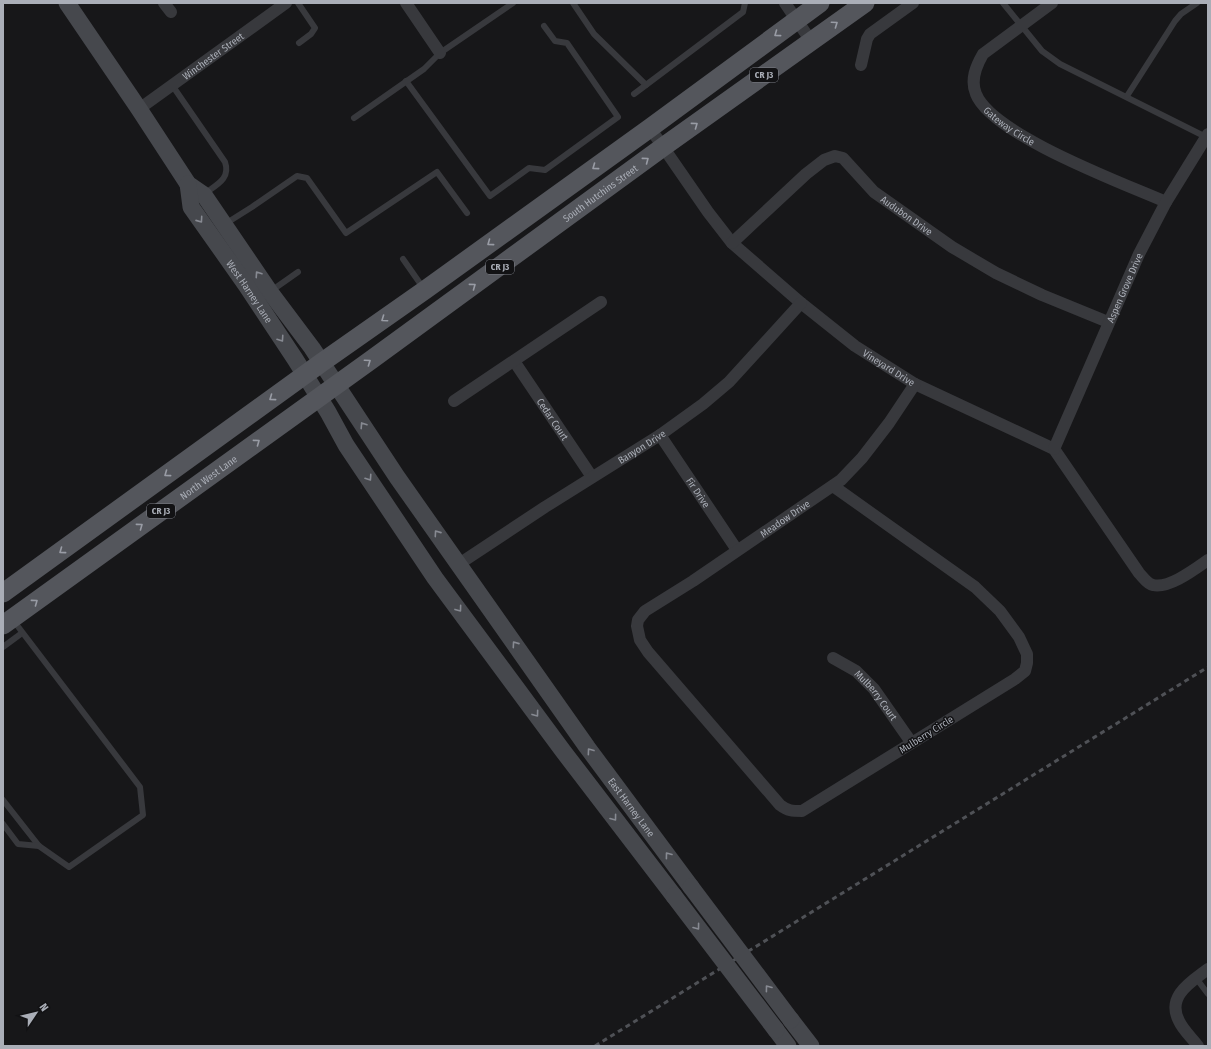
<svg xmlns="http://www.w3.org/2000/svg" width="1211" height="1049" font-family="'Fira Sans Condensed',sans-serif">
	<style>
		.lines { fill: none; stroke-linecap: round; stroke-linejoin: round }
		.service { stroke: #38393d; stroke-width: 6 }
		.minor { stroke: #38393d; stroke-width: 12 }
		.secondary { stroke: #46484d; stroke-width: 17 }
		.primary { stroke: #54565c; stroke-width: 19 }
		.rail { stroke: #4f5156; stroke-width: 3; stroke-dasharray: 5 4; stroke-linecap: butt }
		.secondary-bridge { stroke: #46484d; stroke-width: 17 }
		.oneway { stroke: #999ca5 }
		.oneway2 { stroke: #878a92 }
		.labels { text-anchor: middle; stroke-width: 3; stroke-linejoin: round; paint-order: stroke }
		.shield { fill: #121214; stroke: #7c7f86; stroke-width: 1 }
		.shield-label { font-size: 9px; font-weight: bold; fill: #aaaeb7 }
		.street-label { font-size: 10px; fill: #aaaeb7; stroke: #121214 }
	</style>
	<rect width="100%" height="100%" fill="#171719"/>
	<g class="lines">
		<g class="service">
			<path d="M298 3 315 28 311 34 299 43"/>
			<path d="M573 3 594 34 646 85"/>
			<path d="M1003 3 1042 51 1060 64 1206 137"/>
			<path d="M406 81 490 196 529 168 545 170 618 117 567 43 555 41 544 26"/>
			<path d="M172 85 225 162C231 179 216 185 204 194"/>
			<path d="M634 94 743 12 745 3"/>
			<path d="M1127 96 1175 21 1181 14 1197 3"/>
			<path d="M354 118 424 69 440 53 513 3"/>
			<path d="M225 224 252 207 297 176 307 178 346 233 437 172 467 213"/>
			<path d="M403 259 424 289"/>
			<path d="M271 291 298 272"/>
			<path d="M3 647 22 633"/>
			<path d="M3 800 39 846 69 867 143 815 140 787 13 620"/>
			<path d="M3 824 18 844 39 846"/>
			<path d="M1196 978 1208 994"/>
		</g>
		<g class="minor">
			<path d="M164 3 171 12"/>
			<path d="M406 3 440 53"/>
			<path d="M785 3 811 41"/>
			<path id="s1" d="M1052 3 983 54C976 66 970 80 976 94 992 135 1125 184 1166 202"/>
			<path d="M861 65 867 39 870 34 913 3"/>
			<path id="s2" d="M139 109 286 3"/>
			<path id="s3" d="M650 128 708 212 732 243 801 303 855 346 915 384 1054 449 1139 573C1143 577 1147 584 1153 585 1169 589 1195 569 1208 560"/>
			<path id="s4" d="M732 243 806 174 824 160 835 156 843 158 874 192 952 247 996 273 1042 295 1108 322"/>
			<path id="s5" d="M514 361 592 477"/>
			<path d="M454 401 601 302"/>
			<path id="s6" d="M660 435 737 550"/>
			<path id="s7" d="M1054 449 1139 254 1166 202 1208 134"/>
			<path id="s8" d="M833 486 975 587 1000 611 1019 637 1027 654V663L1025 671 1015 679 802 811C792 811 788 811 780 805L648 652 640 640 637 626 638 620 645 611 693 581 841 480 862 458 889 423 915 384"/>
			<path id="s9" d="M459 564 545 507 660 435 703 404 729 382 801 303"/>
			<path id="s10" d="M833 658 856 671 874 689 911 742"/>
			<path d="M1198 1046C1192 1038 1183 1030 1179 1021 1166 996 1191 982 1208 969"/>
		</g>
		<g class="secondary">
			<path id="s11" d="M67 3 139 109 188 184 204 195 270 292 312 348 397 477 587 747 691 887"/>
			<path id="s12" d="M188 184 191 207 246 285 295 359 328 412 346 445 435 578 563 751 674 896"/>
			<path d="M791 1020 811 1046"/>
			<path d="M776 1030 788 1046"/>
		</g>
		<g class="primary">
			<path d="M3 593 321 363 425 290 650 128 820 3"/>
			<path id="s13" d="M3 625 371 360 663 147 865 3"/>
		</g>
		<path class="rail" d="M595 1046 1208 667"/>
		<g class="secondary-bridge">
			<path d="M691 887 791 1020"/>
			<path d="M674 896 776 1030"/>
		</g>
	</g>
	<defs><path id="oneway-chevron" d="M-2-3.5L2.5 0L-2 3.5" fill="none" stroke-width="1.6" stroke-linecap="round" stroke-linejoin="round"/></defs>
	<g class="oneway">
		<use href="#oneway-chevron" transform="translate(835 24) rotate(-35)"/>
		<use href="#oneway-chevron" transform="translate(777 34) rotate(144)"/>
		<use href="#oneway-chevron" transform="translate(695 125) rotate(-36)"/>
		<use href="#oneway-chevron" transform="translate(646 160) rotate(-37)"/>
		<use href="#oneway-chevron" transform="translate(595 167) rotate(144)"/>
		<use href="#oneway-chevron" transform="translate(490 243) rotate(144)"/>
		<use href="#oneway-chevron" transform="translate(473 286) rotate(-36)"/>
		<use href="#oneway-chevron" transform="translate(384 319) rotate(145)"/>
		<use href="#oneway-chevron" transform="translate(368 362) rotate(-35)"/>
		<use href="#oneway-chevron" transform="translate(272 398) rotate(144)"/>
		<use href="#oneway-chevron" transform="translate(257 442) rotate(-36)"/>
		<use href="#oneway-chevron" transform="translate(167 474) rotate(144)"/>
		<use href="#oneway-chevron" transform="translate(140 526) rotate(-36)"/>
		<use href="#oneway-chevron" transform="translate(62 551) rotate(144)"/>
		<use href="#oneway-chevron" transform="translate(35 602) rotate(-36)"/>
	</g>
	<g class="oneway2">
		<use href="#oneway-chevron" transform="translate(200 220) rotate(55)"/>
		<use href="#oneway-chevron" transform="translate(258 274) rotate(-124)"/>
		<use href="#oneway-chevron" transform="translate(281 339) rotate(56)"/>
		<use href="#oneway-chevron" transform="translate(363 425) rotate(-123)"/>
		<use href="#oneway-chevron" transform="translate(369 478) rotate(56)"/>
		<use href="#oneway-chevron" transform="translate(437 533) rotate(-125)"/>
		<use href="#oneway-chevron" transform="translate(459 609) rotate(54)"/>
		<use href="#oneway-chevron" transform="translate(515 644) rotate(-125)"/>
		<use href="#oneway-chevron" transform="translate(536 714) rotate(54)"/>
		<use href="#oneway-chevron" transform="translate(590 751) rotate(-126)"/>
		<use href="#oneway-chevron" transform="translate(614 818) rotate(53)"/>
		<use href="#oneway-chevron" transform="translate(668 855) rotate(-127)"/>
		<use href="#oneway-chevron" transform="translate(697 927) rotate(53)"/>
		<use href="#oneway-chevron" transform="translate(768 988) rotate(-127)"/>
	</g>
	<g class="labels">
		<g class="shield">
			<rect x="750" y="68" width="28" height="14" rx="3"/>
			<rect x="486" y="260" width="28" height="14" rx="3"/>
			<rect x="147" y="504" width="28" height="14" rx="3"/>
		</g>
		<g class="shield-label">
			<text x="764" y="78">CR J3</text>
			<text x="500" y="270">CR J3</text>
			<text x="161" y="514">CR J3</text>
		</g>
		<g class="street-label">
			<text dy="4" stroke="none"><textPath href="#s2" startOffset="91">Winchester Street</textPath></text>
			<text dy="4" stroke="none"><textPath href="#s1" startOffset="175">Gateway Circle</textPath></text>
			<text dy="4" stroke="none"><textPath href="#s13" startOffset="737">South Hutchins Street</textPath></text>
			<text dy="4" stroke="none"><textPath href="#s4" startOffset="230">Audubon Drive</textPath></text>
			<text dy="4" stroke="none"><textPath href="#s7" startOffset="176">Aspen Grove Drive</textPath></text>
			<text dy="4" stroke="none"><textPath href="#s12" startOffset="126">West Harney Lane</textPath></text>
			<text dy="4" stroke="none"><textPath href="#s3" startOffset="342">Vineyard Drive</textPath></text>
			<text dy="4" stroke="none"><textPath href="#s5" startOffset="70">Cedar Court</textPath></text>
			<text dy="4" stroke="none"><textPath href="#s9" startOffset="217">Banyon Drive</textPath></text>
			<text dy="4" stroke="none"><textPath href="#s13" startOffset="253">North West Lane</textPath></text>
			<text dy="4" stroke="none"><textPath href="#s6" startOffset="69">Fir Drive</textPath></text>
			<text dy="4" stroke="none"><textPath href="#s8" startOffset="980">Meadow Drive</textPath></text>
			<text dy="4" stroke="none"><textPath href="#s10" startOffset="58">Mulberry Court</textPath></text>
			<text transform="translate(926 734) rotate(-32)" y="4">Mulberry Circle</text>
			<text dy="4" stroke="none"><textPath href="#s11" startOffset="984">East Harney Lane</textPath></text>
		</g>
	</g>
	<rect width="1211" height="1049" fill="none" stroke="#aaaeb7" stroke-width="8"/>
	<g transform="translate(36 1013) rotate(55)" stroke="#121214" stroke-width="3" paint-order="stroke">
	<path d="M0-3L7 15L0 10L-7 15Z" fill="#aaaeb7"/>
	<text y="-6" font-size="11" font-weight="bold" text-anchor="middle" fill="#aaaeb7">N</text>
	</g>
</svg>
